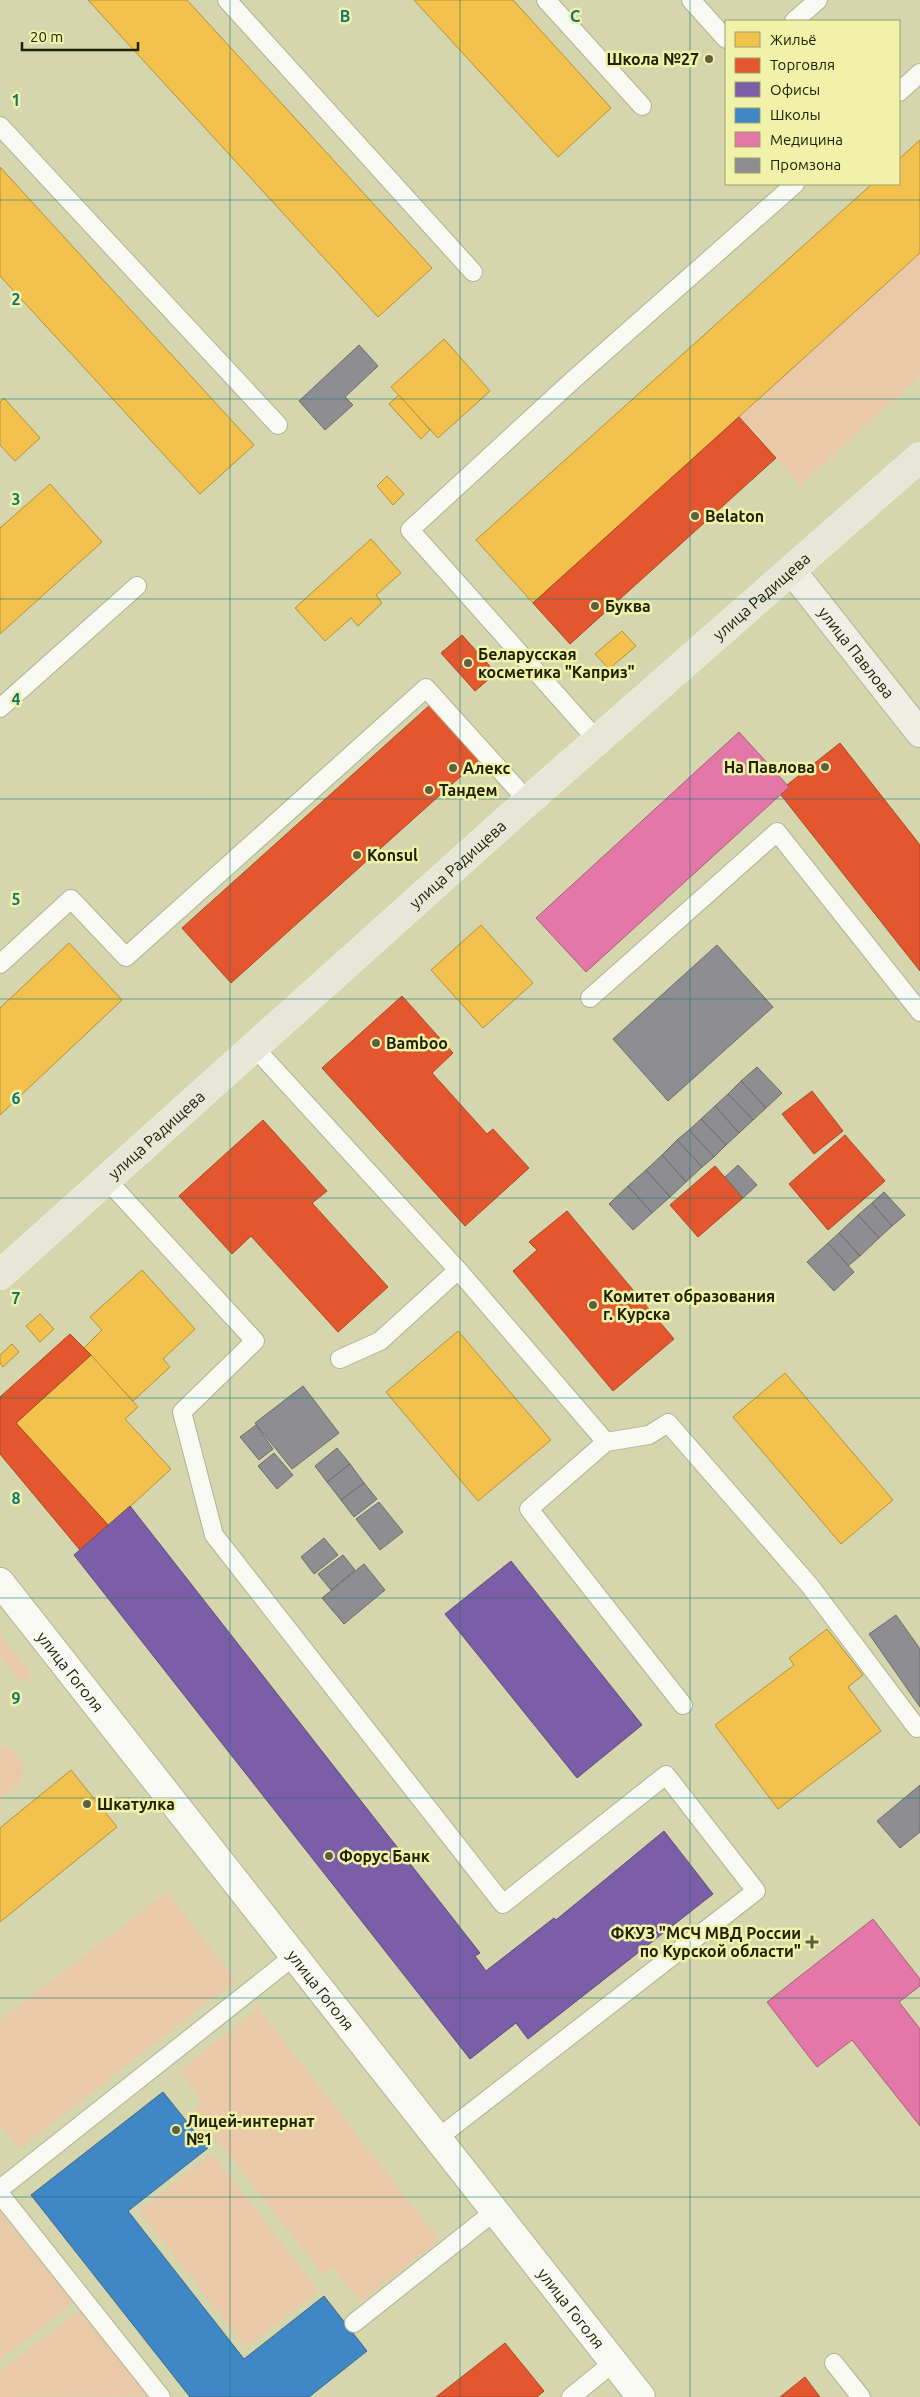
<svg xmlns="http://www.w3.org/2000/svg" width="920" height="2397" font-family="Ubuntu,sans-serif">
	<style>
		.green { fill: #e9c9a7 }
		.homes { fill: #f2c14e; stroke: #b39138 }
		.shops { fill: #e4572e; stroke: #aa4721 }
		.offices { fill: #7b5ea7; stroke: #604c76 }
		.schools { fill: #3f88c5; stroke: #36698b }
		.health { fill: #e377a8; stroke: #a95d77 }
		.industry { fill: #8d8d92; stroke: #6d6d67 }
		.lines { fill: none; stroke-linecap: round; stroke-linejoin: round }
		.service-casing { stroke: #b2b292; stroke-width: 20 }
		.tertiary-casing { stroke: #b2b292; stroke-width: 30 }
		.secondary-casing { stroke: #b2b292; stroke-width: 30 }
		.primary-casing { stroke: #ececdb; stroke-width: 30 }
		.service { stroke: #f9f9f3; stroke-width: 18 }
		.tertiary { stroke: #f9f9f3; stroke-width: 28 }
		.secondary { stroke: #efefe6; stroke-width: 28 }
		.primary { stroke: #e7e7d8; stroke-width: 28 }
		.grid { fill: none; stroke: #0f766e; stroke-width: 1; stroke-opacity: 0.55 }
		.poi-dot { fill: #60603f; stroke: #f1f2aa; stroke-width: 2 }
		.labels { text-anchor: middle; stroke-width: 5; stroke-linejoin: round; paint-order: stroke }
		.poi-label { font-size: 16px; font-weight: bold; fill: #212104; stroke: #f1f2aa; text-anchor: start }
		.street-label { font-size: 16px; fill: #212104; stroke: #f1f2aa }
		.grid-label { font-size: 16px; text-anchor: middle; font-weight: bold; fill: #0f766e; stroke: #f1f2aa; stroke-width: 5; stroke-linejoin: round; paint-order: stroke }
	</style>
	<rect width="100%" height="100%" fill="#d5d5ae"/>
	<g class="green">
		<path d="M920 253V376L800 485 739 417Z"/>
		<path d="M0 1635 31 1674 22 1683 0 1655Z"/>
		<path d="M0 1747H9L23 1764 21 1782 0 1799Z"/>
		<path d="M167 1892 236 1980 19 2149 0 2126V2020Z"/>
		<path d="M258 2008 439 2240 360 2302 333 2267 323 2275 194 2110 203 2102 179 2071Z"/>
		<path d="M212 2154 319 2291 246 2348 139 2211Z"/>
		<path d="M0 2212 73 2303 0 2360Z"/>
		<path d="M79 2311 148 2396 0 2397V2371Z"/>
	</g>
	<g class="homes">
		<path d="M88 0H187L432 268 378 317Z"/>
		<path d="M414 0H513L611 108 558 157Z"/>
		<path d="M920 140V253L533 603 476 540 872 184H899V159Z"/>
		<path d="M0 167 254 445 200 494 0 276Z"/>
		<path d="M444 339 490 391 438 438 391 387Z"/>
		<path d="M399 395 430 430 421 439 389 404Z"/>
		<path d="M4 398 40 438 15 461 0 445V402Z"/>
		<path d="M387 476 404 494 393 505 377 486Z"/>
		<path d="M50 484 102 542 0 634V528Z"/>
		<path d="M371 539 401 573 376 595 382 603 358 626 351 618 325 641 295 608Z"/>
		<path d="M622 631 636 646 609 669 595 654Z"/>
		<path d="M481 925 533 983 483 1028 431 970Z"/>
		<path d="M69 943 122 1000 0 1115V1008Z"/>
		<path d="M142 1270 195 1329 163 1359 170 1367 133 1401 84 1348 102 1330 90 1317Z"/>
		<path d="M40 1314 54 1329 40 1342 26 1326Z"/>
		<path d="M458 1331 551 1440 478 1501 386 1392Z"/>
		<path d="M12 1344 19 1352 3 1367 0 1363V1355Z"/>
		<path d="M91 1355 138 1407 125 1419 171 1469 109 1526 16 1423Z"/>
		<path d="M785 1373 893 1500 841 1544 733 1417Z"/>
		<path d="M827 1629 863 1675 848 1687 881 1731 778 1809 715 1725 794 1665 789 1658Z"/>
		<path d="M71 1770 117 1827 0 1922V1828Z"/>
	</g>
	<g class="shops">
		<path d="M739 417 776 458 570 644 533 603Z"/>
		<path d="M462 635 496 673 475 691 441 653Z"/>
		<path d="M431 704 480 759 231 983 182 928Z"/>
		<path d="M840 743 920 845V971L781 795 789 787 787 785Z"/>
		<path d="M402 996 453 1053 432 1073 487 1134 493 1129 529 1168 465 1226 322 1068Z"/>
		<path d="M812 1091 843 1131 814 1154 782 1114Z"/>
		<path d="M263 1120 327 1191 312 1203 388 1287 338 1332 251 1236 232 1254 179 1196Z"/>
		<path d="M845 1135 885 1181 828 1230 789 1184Z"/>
		<path d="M715 1166 743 1198 698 1237 670 1205Z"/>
		<path d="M567 1211 674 1339 613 1391 513 1271 537 1250 529 1242Z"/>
		<path d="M70 1334 91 1355 16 1423 109 1526 80 1550 0 1454V1397Z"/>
		<path d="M505 2343 544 2391 537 2397H436Z"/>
		<path d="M805 2377 820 2397H780Z"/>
	</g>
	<g class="offices">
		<path d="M130 1506 480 1953 475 1956 486 1971 554 1918 556 1920 664 1831 713 1894 528 2039 516 2023 470 2059 74 1555Z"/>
		<path d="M511 1561 642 1725 577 1778 445 1614Z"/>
	</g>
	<path class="schools" d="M163 2092 208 2148 128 2211 244 2359 324 2296 367 2351 309 2397H190L31 2195Z"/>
	<g class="health">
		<path d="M739 732 789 787 586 972 536 918Z"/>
		<path d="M873 1919 920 1979V1986L899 2002 920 2029V2126L852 2040 817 2067 767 2002Z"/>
	</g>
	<g class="industry">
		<path d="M359 345 378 366 345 397 353 405 325 430 299 401Z"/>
		<path d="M717 945 773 1007 668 1101 613 1039Z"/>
		<path d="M757 1067 782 1093 766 1108 741 1081Z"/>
		<path d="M741 1081 766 1108 753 1120 728 1094Z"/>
		<path d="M728 1094 753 1120 739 1133 715 1106Z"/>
		<path d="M715 1106 739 1133 726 1145 701 1119Z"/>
		<path d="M701 1119 726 1145 714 1157 689 1130Z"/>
		<path d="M689 1130 714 1157 702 1167 677 1140Z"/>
		<path d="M677 1140 702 1167 686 1182 662 1155Z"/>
		<path d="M662 1155 686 1182 670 1197 646 1170Z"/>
		<path d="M738 1165 757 1185 743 1198 725 1177Z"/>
		<path d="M646 1170 670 1197 652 1213 628 1186Z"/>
		<path d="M628 1186 652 1213 633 1230 609 1204Z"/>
		<path d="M884 1192 905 1215 892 1226 872 1203Z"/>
		<path d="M872 1203 892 1226 879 1238 858 1215Z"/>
		<path d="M858 1215 879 1238 860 1256 839 1233Z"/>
		<path d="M839 1233 860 1256 848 1266 828 1243Z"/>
		<path d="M828 1243 854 1272 834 1291 807 1262Z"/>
		<path d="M303 1386 339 1433 292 1469 255 1423Z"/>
		<path d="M256 1425 273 1449 259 1460 240 1437Z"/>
		<path d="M337 1448 350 1464 327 1482 315 1466Z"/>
		<path d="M274 1453 293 1475 277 1489 258 1466Z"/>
		<path d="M350 1464 364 1483 341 1500 327 1482Z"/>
		<path d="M364 1483 377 1499 354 1517 341 1500Z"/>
		<path d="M379 1502 403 1532 380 1550 356 1519Z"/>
		<path d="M324 1538 338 1555 314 1574 301 1557Z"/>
		<path d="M343 1555 355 1570 331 1590 318 1574Z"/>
		<path d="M364 1564 385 1590 344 1624 322 1598Z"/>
		<path d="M896 1615 920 1649V1707L869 1634Z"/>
		<path d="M920 1785V1832L900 1848 877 1821Z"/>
	</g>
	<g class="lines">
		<defs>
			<g id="service">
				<path d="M227 0 473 272"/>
				<path d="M546 0 642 106"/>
				<path d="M691 0 726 39"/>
				<path d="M794 21 818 0"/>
				<path d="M899 92 920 73"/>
				<path d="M0 126 278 425"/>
				<path d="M0 708 137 586"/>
				<path d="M597 740 410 530 573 380 795 184"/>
				<path d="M0 964 71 899 126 957 426 688 528 801"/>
				<path d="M590 998 777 832 920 1012"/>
				<path d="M254 1047 458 1270 606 1442 649 1435 668 1423 810 1586 917 1728"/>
				<path d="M107 1180 255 1341 182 1412 214 1535 503 1904 666 1775 756 1891 438 2138"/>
				<path d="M340 1359 380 1341 458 1270"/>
				<path d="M606 1442 529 1509 683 1705"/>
				<path d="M0 2189 294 1956"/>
				<path d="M0 2194 161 2397"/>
				<path d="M354 2323 495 2211"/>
				<path d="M834 2363 861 2397"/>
				<path d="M571 2397 614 2362"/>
			</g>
			<g id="tertiary">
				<path id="s1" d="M0 1582 641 2397"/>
			</g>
			<g id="secondary">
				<path id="s2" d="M792 571 920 733"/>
			</g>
			<g id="primary">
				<path id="s3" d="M0 1275 528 801 920 457"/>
			</g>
		</defs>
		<use href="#service" class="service-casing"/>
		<use href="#tertiary" class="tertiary-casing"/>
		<use href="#secondary" class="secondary-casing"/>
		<use href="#primary" class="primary-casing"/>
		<use href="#service" class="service"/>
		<use href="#tertiary" class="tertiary"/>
		<use href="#secondary" class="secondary"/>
		<use href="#primary" class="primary"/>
	</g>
	<path class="grid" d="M230 0V2397M460 0V2397M690 0V2397M0 200H920M0 399H920M0 599H920M0 799H920M0 999H920M0 1198H920M0 1398H920M0 1598H920M0 1798H920M0 1998H920M0 2197H920"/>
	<g class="poi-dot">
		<circle cx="709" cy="59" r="5"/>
		<circle cx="695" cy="516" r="5"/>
		<circle cx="595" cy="606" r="5"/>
		<circle cx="468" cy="663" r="5"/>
		<circle cx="825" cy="767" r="5"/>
		<circle cx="453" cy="768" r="5"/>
		<circle cx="429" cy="790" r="5"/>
		<circle cx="357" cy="855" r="5"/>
		<circle cx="376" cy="1043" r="5"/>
		<circle cx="593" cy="1305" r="5"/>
		<circle cx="87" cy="1804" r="5"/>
		<circle cx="329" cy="1856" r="5"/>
		<path d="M809.5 1934.5h5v5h5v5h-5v5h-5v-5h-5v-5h5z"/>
		<circle cx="176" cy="2130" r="5"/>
	</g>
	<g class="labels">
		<g class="poi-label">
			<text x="699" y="65" text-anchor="end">Школа №27</text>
			<text x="705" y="522">Belaton</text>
			<text x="605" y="612">Буква</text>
			<text x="478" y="660">Беларусская<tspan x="478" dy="18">косметика "Каприз"</tspan></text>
			<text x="815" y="773" text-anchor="end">На Павлова</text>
			<text x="463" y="774">Алекс</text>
			<text x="439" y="796">Тандем</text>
			<text x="367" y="861">Konsul</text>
			<text x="386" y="1049">Bamboo</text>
			<text x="603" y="1302">Комитет образования<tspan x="603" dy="18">г. Курска</tspan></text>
			<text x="97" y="1810">Шкатулка</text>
			<text x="339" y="1862">Форус Банк</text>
			<text x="801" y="1939" text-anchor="end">ФКУЗ "МСЧ МВД России<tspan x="801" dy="18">по Курской области"</tspan></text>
			<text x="186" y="2127">Лицей-интернат<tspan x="186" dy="18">№1</tspan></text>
		</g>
		<g class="street-label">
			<text dy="6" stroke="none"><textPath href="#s3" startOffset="1020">улица Радищева</textPath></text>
			<text dy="6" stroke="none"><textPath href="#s2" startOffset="104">улица Павлова</textPath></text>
			<text dy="6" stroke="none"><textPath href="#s3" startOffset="615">улица Радищева</textPath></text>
			<text dy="6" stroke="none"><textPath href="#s3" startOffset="210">улица Радищева</textPath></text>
			<text dy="6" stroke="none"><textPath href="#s1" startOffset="114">улица Гоголя</textPath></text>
			<text dy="6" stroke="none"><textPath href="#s1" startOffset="519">улица Гоголя</textPath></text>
			<text dy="6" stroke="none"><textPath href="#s1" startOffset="924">улица Гоголя</textPath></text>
		</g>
	</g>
	<g class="grid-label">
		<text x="345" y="22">B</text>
		<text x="575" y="22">C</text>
		<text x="16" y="106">1</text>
		<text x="16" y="305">2</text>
		<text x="16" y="505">3</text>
		<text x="16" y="705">4</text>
		<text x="16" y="905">5</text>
		<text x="16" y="1104">6</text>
		<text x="16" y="1304">7</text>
		<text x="16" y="1504">8</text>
		<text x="16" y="1704">9</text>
	</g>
	<rect x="725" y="20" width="175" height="165" fill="#f1f2aa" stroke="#9e9e68"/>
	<rect x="735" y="32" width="25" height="15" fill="#f2c14e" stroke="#9e9e68"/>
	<text x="770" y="45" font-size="15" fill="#212104">Жильё</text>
	<rect x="735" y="58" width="25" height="15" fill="#e4572e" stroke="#9e9e68"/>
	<text x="770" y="70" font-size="15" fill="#212104">Торговля</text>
	<rect x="735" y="82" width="25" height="15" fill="#7b5ea7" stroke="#9e9e68"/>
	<text x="770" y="95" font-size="15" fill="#212104">Офисы</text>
	<rect x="735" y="108" width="25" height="15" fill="#3f88c5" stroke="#9e9e68"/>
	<text x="770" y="120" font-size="15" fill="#212104">Школы</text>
	<rect x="735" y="132" width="25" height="15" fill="#e377a8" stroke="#9e9e68"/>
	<text x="770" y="145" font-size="15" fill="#212104">Медицина</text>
	<rect x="735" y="158" width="25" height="15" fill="#8d8d92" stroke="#9e9e68"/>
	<text x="770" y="170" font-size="15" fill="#212104">Промзона</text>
	<path d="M22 42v8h116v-8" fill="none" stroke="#212104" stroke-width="2.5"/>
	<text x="30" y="42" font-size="15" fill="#212104" stroke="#f1f2aa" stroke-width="4" paint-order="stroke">20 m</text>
</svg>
